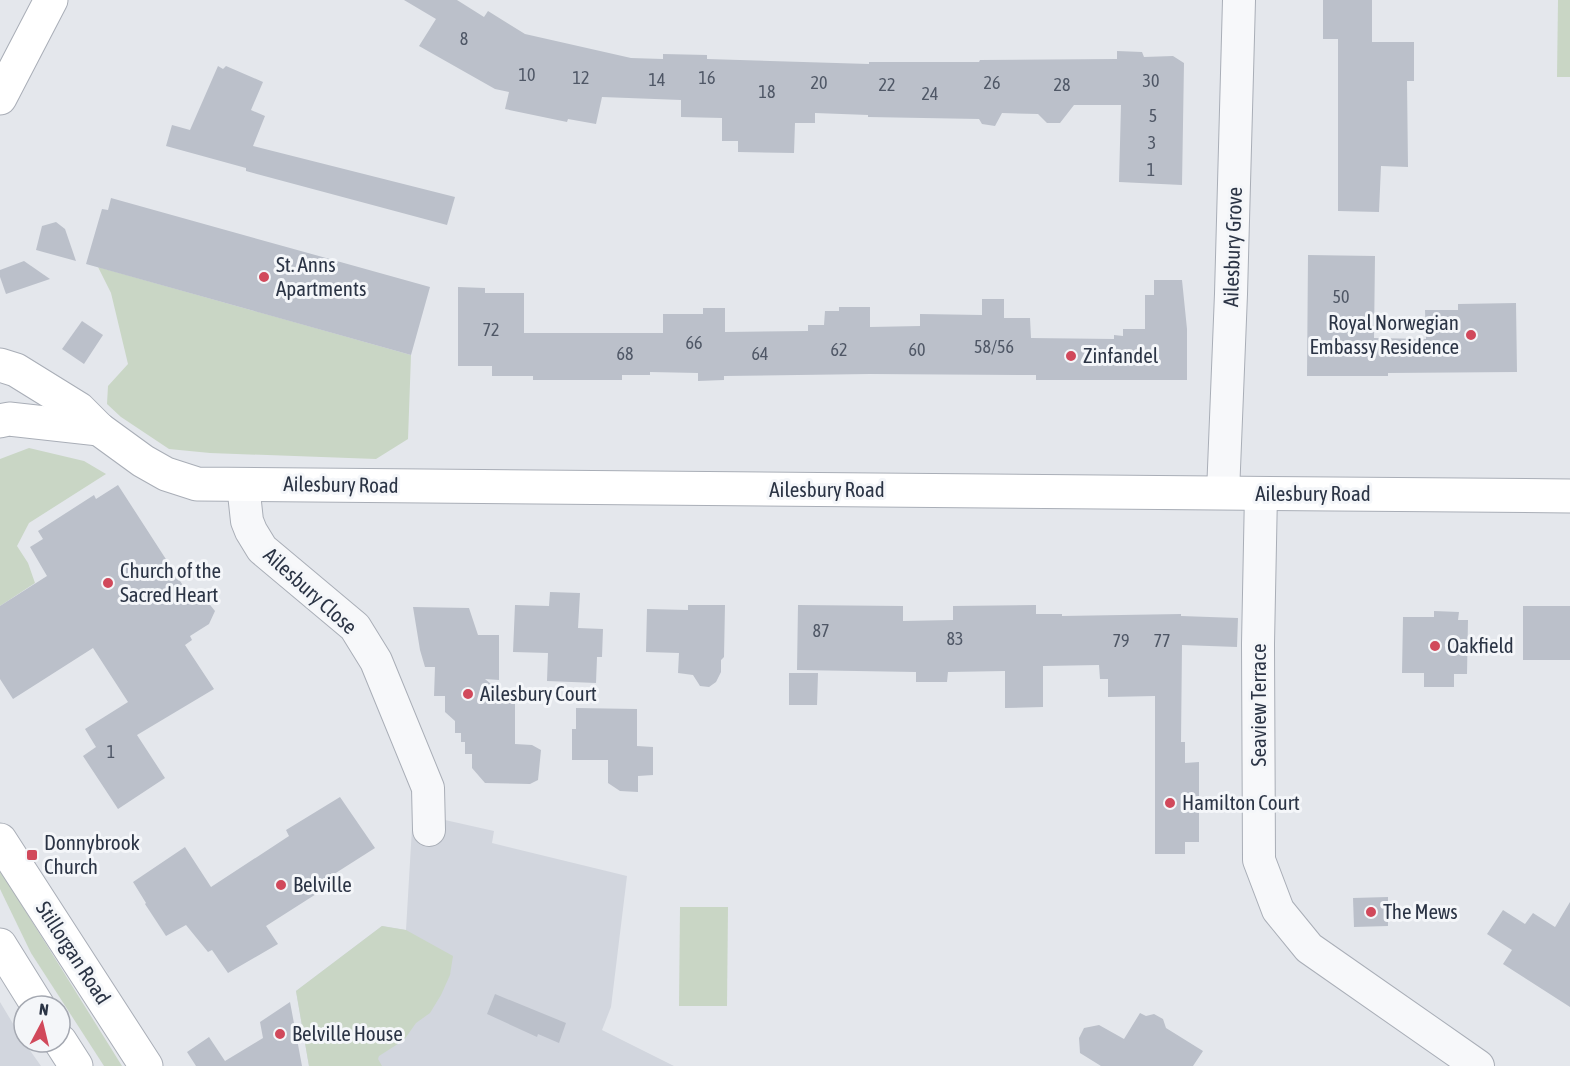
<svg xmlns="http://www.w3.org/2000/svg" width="1570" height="1066" font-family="'Asap Condensed',sans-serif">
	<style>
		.built { fill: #d2d6de }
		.green { fill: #c9d6c5 }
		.building { fill: #bbc0ca }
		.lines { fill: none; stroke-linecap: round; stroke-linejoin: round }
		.street-casing { stroke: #a9aeb7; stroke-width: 34 }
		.secondary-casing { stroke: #a9aeb7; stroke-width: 35 }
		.street { stroke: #f7f8fa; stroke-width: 32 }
		.secondary { stroke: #fff; stroke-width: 33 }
		.poi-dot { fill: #d1495b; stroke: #f4f6f9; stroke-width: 2 }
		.labels { text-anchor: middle; stroke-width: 6; stroke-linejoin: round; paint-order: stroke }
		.number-label { font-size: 18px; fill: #4f5766 }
		.street-label { font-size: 21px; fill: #2b3445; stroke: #f4f6f9 }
		.poi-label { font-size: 21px; fill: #2b3445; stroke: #f4f6f9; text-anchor: start }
	</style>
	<rect width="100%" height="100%" fill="#e4e7ec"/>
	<g class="built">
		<path d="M445 820 494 831 492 843 627 876 611 1007 602 1030 674 1066H309L296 991 382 926 406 930 412 828 445 831Z"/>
		<path d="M0 1002 24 1042 41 1066H0Z"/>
	</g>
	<g class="green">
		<path d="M1558 0H1570V77H1557Z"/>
		<path d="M98 267 411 355 408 439 376 459 210 453 169 449 121 417 107 404 108 386 128 364 111 293Z"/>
		<path d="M29 448 84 461 106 474 29 523 17 546 28 563 35 583 0 606V459Z"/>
		<path d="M0 870 122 1066H104L31 953 0 889Z"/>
		<path d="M680 907H728L727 1006H679Z"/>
		<path d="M382 926 406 930 453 956 450 975 441 995 430 1013 416 1023 404 1040 379 1056 378 1059 382 1066H309L296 991Z"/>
	</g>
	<g class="building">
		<path d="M404 0H457L484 17 488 11 525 34 631 58 663 59V54L707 55V59L869 64V62H979L980 60 1117 59V51L1142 52 1144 57 1173 56 1184 63 1182 185 1119 182 1121 105H1074L1060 123H1047L1038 114 1002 113 995 126 982 124 979 119 868 117V115L815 113V123H795L794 153 738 152V141H722V118L681 117V100L602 97 596 124 568 119 567 122 505 109 509 92 495 89 419 46 436 19Z"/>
		<path d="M1323 0H1372V42H1414V81H1407L1408 167 1381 166 1379 212 1338 211V39H1323Z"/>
		<path d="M218 66 223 69 226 66 263 82 251 110 265 116 253 146 455 197 447 225 246 171V168L166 146 172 125 190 130Z"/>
		<path d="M111 198 430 287 411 355 86 264 102 209 108 210Z"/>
		<path d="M56 222 65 229 76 261 36 250 42 226Z"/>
		<path d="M1308 255 1375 256 1374 338 1426 339 1425 310H1458V304L1516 303 1517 372 1388 373V376H1307Z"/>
		<path d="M24 261 50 279 6 294 0 277V270Z"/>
		<path d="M1154 280H1182L1187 329V380H1036V375L870 374 724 376V380L698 381V373L650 372V375H622V380H533V376H492V366H458V287L485 288V293H524V333H663V314H703V308H725V332L808 331V325H824L825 311H839V307H870V327L920 326V314L982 315V299H1004V318H1030L1031 338 1114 339V335L1123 336V329H1145V295H1154Z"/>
		<path d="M82 321 103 335 84 364 62 349Z"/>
		<path d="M118 485 193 601 206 600 215 611 209 624 190 636 192 640 185 645 214 689 137 735 165 778 118 809 83 756 96 747 85 729 128 702 93 648 13 699 0 679V606L47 576 30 547 43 539 38 531 94 495 96 499Z"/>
		<path d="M550 592 580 593 578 628 603 629 602 657H597L596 683 547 681 548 653 513 652 515 605 549 606Z"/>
		<path d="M688 605H725L724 657 721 660V672L716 682 709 687 700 686 693 675 678 673 679 653 646 652 647 609 688 610Z"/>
		<path d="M798 605 903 606V621L953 620V606L1036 605V614H1062V616L1181 614V616L1238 618 1237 647 1182 645 1181 742H1185V763L1199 762V842H1185V854H1155V696L1108 697V679H1100L1099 665 1043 666V707L1005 708V671L948 672 947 682H916V672L797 670Z"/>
		<rect x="1523" y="606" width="47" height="54"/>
		<path d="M413 607 469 608 478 635H499V680L485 679 515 704V744L532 745 541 750 538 780 530 784 485 783 472 768V754H465V742H461V733H455V721L445 712V696H434L435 667H425L420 650Z"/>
		<path d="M1434 611 1459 612 1458 620H1468L1467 674H1454V687H1424V673H1402L1403 617H1434Z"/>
		<path d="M789 673H818L817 705H789Z"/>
		<path d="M576 708 637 709V746L653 747V775L638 776V792L620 791 608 783V760H572V729H576Z"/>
		<path d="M340 797 375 848 320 883 324 889 266 926 278 944 228 973 212 950 208 952 186 925 166 936 145 904 146 903 133 882 185 847 211 887 289 836 286 830Z"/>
		<path d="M1388 897V926L1354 927 1353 898Z"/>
		<path d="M1570 902V1007L1503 964 1512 950 1487 934 1503 910 1525 924 1533 913 1555 927Z"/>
		<path d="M495 994 566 1023 559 1043 538 1034 537 1037 487 1014Z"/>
		<path d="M290 1002 302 1066H196L187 1052 209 1037 225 1061 263 1038 260 1022Z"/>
		<path d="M1140 1013 1146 1016 1154 1014 1163 1019 1166 1028 1203 1051 1193 1066H1101L1080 1053 1079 1038 1084 1028 1099 1025 1124 1039Z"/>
	</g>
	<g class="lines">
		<defs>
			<g id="street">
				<path d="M243 484 247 521 251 531 262 549 355 627 376 661 428 788 429 830"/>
				<path d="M1223 493 1231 294 1239 0"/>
				<path d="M1261 493 1258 644 1259 860 1278 910 1309 948 1478 1066"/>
			</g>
			<g id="secondary">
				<path d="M0 98 51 0"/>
				<path d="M0 365 16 370 79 409 99 429 143 461 166 474 197 484 1570 496"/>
				<path d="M0 421 9 419 99 429"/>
				<path d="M0 840 146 1066"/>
				<path d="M0 945 38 1006"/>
				<path d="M60 1041 76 1066"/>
			</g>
		</defs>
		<use href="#street" class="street-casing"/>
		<use href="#secondary" class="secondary-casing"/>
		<use href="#street" class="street"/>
		<use href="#secondary" class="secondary"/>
	</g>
	<g class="poi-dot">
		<circle cx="264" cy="277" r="6"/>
		<circle cx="1471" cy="335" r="6"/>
		<circle cx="1071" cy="356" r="6"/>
		<circle cx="108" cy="583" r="6"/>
		<circle cx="1435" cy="646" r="6"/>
		<circle cx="468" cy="694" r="6"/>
		<circle cx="1170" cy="803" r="6"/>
		<rect x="26" y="849" width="12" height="12" rx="3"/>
		<circle cx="281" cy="885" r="6"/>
		<circle cx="1371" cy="912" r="6"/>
		<circle cx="280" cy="1034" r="6"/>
	</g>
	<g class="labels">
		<g class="number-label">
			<text x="464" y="45">8</text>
			<text x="527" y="81">10</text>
			<text x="581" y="84">12</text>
			<text x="707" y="84">16</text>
			<text x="657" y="86">14</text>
			<text x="1151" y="87">30</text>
			<text x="819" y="89">20</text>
			<text x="992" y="89">26</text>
			<text x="887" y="91">22</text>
			<text x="1062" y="91">28</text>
			<text x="767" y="98">18</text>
			<text x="930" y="100">24</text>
			<text x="1153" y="122">5</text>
			<text x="1152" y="149">3</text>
			<text x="1151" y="176">1</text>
			<text x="1341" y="303">50</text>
			<text x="491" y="336">72</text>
			<text x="694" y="349">66</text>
			<text x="994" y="353">58/56</text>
			<text x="839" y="356">62</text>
			<text x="917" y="356">60</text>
			<text x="625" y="360">68</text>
			<text x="760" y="360">64</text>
			<text x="821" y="637">87</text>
			<text x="955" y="645">83</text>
			<text x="1121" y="647">79</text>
			<text x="1162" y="647">77</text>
			<text x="111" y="758">1</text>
		</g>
		<g class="street-label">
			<text transform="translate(1233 247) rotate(-88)" y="7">Ailesbury Grove</text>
			<text transform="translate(341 485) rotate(1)" y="7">Ailesbury Road</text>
			<text x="827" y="497">Ailesbury Road</text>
			<text x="1313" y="501">Ailesbury Road</text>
			<text transform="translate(310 591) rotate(42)" y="7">Ailesbury Close</text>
			<text transform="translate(1259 705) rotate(-90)" y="7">Seaview Terrace</text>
			<text transform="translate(73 953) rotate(57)" y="7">Stillorgan Road</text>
		</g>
		<g class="poi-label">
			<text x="276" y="272">St. Anns<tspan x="276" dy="24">Apartments</tspan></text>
			<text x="1459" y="330" text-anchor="end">Royal Norwegian<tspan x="1459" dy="24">Embassy Residence</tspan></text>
			<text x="1083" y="363">Zinfandel</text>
			<text x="120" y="578">Church of the<tspan x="120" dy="24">Sacred Heart</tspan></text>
			<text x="1447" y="653">Oakfield</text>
			<text x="480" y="701">Ailesbury Court</text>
			<text x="1182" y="810">Hamilton Court</text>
			<text x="44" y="850">Donnybrook<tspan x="44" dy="24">Church</tspan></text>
			<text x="293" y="892">Belville</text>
			<text x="1383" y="919">The Mews</text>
			<text x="292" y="1041">Belville House</text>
		</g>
	</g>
	<g transform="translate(42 1024) rotate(7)"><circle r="28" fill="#f4f6f9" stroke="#a4a8b1" stroke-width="1.5"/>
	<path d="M0-4.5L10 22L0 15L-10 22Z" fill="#d1495b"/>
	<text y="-9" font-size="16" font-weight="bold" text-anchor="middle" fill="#2b3445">N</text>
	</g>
</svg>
